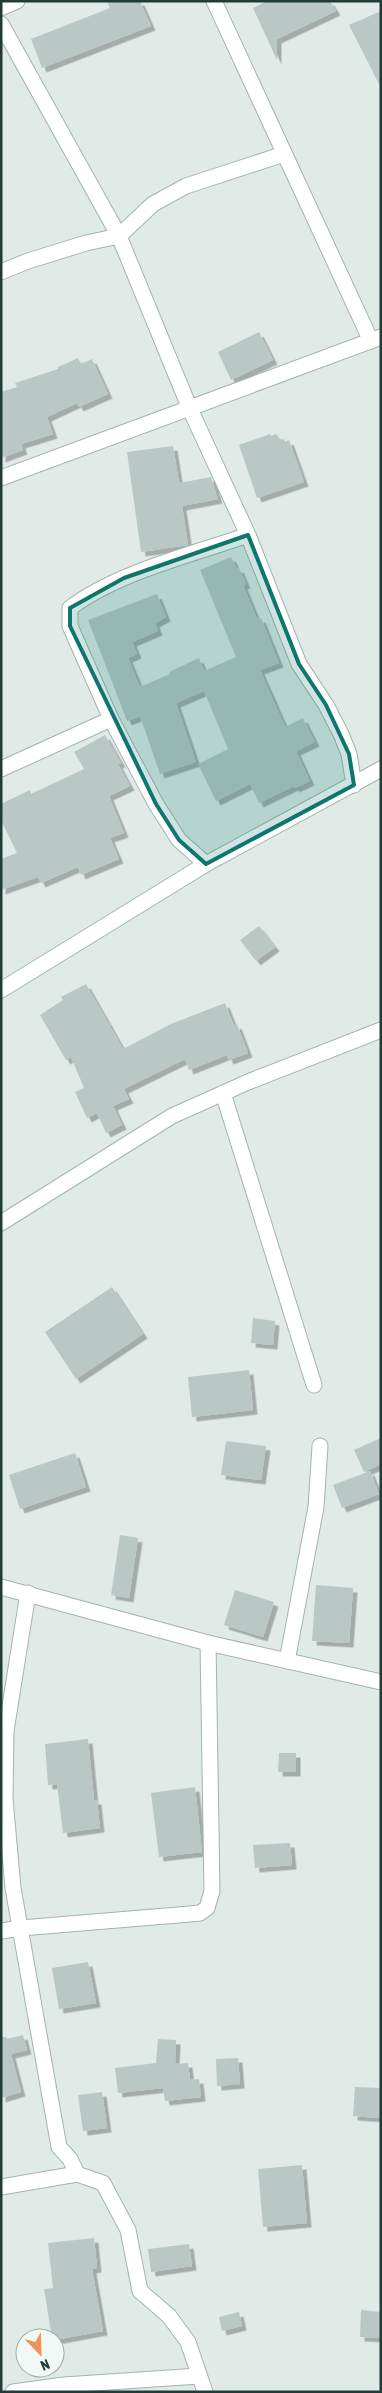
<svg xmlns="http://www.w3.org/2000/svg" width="382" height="2393" font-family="'Asap Condensed',sans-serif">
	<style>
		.building { fill: #b9c8c4; filter: url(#shadow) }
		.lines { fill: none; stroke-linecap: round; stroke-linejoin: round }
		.minor-casing { stroke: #a3b3af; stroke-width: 17 }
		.minor { stroke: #fff; stroke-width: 15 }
		.marked { fill: #0f766e; fill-opacity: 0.2; stroke: #0f766e; stroke-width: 4; stroke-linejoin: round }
	</style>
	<defs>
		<filter id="shadow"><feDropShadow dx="4.5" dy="4.5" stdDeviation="0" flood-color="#0004"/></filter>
	</defs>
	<rect width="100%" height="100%" fill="#e0ebe8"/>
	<g class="building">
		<path d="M107 1H140L151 26 42 68 31 39 110 8Z"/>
		<path d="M267 1H330L336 11 277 39V60L253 8Z"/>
		<path d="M381 11V88L349 25Z"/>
		<path d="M259 332 273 360 231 380 218 352Z"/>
		<path d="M78 358 81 364 92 359 108 394 79 407 77 403 47 417 53 434 21 444 23 450 1 458V392L17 387 15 383 58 369V367Z"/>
		<path d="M270 434 271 436 276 434 281 440 284 439 285 442 289 440 304 482 257 498 239 445Z"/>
		<path d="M173 446 179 483 211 477 218 499 182 506 188 545 141 552 127 452Z"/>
		<path d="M231 557 237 569 239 568 246 584 243 585 257 619 261 618 279 663 260 670 285 727 303 718 315 742 296 751 310 781 295 788 294 786 259 803 250 784 216 801 198 764 228 749 204 691 176 703 196 762 160 774 140 716 127 721 88 620 157 594 166 617 155 623 158 631 132 642 137 654 128 658 140 687 170 674 169 672 199 658 204 671 236 657 200 570Z"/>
		<path d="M105 735 121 763 118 764 130 786 109 796 124 833 110 838 119 859 81 875 78 867 41 883 38 877 1 890V859L17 853 1 820V804L30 790 31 794 84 769 74 752Z"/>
		<path d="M259 926 275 947 256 961 240 940Z"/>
		<path d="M86 984 123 1049 171 1024 225 1003 234 1026 237 1024 248 1053 229 1060 227 1055 189 1070 185 1059 124 1089 129 1099 113 1106 122 1125 106 1133 97 1113 87 1118 75 1092 84 1088 71 1057 66 1060 40 1015 63 1000 61 997Z"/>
		<path d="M112 1287 143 1334 76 1379 45 1332Z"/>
		<path d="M253 1318 275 1321 273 1345 251 1343Z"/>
		<path d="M249 1370 253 1410 192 1417 188 1377Z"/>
		<path d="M381 1438V1464L364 1472 354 1450Z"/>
		<path d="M226 1441 266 1446 261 1480 221 1475Z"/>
		<path d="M75 1453 86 1487 20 1509 9 1475Z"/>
		<path d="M370 1471 379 1494 342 1508 333 1485Z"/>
		<path d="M120 1535 138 1538 129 1598 111 1595Z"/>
		<path d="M316 1585 353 1588 349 1643 312 1641Z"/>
		<path d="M235 1590 274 1602 263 1637 224 1625Z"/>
		<path d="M88 1739 94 1800H97L100 1828 63 1833 57 1784 48 1785 45 1744Z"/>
		<path d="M279 1753H296V1772H278Z"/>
		<path d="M195 1787 202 1852 159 1857 151 1793Z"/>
		<path d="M290 1843 292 1865 255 1868 253 1845Z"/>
		<path d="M88 1962 96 2003 59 2009 52 1968Z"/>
		<path d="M23 2035 27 2050 11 2054 21 2092 1 2098V2037H6L7 2039Z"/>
		<path d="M158 2039 176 2040 175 2064 188 2063 190 2080 199 2079 201 2097 165 2101 163 2088 118 2093 115 2068 156 2063Z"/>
		<path d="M238 2058 240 2084 217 2086 216 2059Z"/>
		<path d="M355 2087 381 2088 380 2118 353 2116Z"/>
		<path d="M102 2092 107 2128 83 2131 78 2095Z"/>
		<path d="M302 2165 307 2223 263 2227 258 2169Z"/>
		<path d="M94 2238 97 2268 92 2269 103 2331 55 2340 52 2338 44 2289 53 2288 48 2243Z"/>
		<path d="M189 2244 192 2266 151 2272 148 2249Z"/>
		<path d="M361 2310 381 2312V2338L360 2337Z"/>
		<path d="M239 2312 242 2326 222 2331 219 2317Z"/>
	</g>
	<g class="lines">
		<defs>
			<g id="minor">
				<path d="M214 1 371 341"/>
				<path d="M1 8 17 1"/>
				<path d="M1 24 119 236 190 409 248 535 299 664 326 705 341 734 349 754 354 785"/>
				<path d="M1 272 28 261 86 243 119 236 153 204 186 186 284 154"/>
				<path d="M1 478 381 337"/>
				<path d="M1 769 111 719"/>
				<path d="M206 864 179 840 156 804 111 719 70 626V608C118 572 191 555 248 535"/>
				<path d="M1 990 206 864 381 769"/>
				<path d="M223 1093 314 1385"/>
				<path d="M1 1223 172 1116 248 1082 381 1030"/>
				<path d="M1 1587 208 1643 381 1682"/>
				<path d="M28 1593 6 1731 5 1799 13 1888 59 2147 70 2159 77 2174 103 2183 128 2230 140 2291 169 2316 188 2342 205 2392"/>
				<path d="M287 1661 316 1507 320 1446"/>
				<path d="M1 1931 21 1928 190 1914 200 1913 207 1908 212 1891 208 1643"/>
				<path d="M1 2187 77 2174"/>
				<path d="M13 2392 64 2385 199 2376"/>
			</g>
		</defs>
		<use href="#minor" class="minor-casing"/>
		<use href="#minor" class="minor"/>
	</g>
	<path class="marked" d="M248 535 299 664 326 705 349 754 354 785 206 864 179 840 156 804 70 626V608L124 578Z"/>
	<rect width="382" height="2393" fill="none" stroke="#213b37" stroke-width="5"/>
	<g transform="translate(40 2353) rotate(157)"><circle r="24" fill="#f1f8f5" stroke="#9eaca9"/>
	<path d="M0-4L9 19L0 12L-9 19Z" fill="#ef925a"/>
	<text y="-8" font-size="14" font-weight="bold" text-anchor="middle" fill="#213b37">N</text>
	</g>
</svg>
